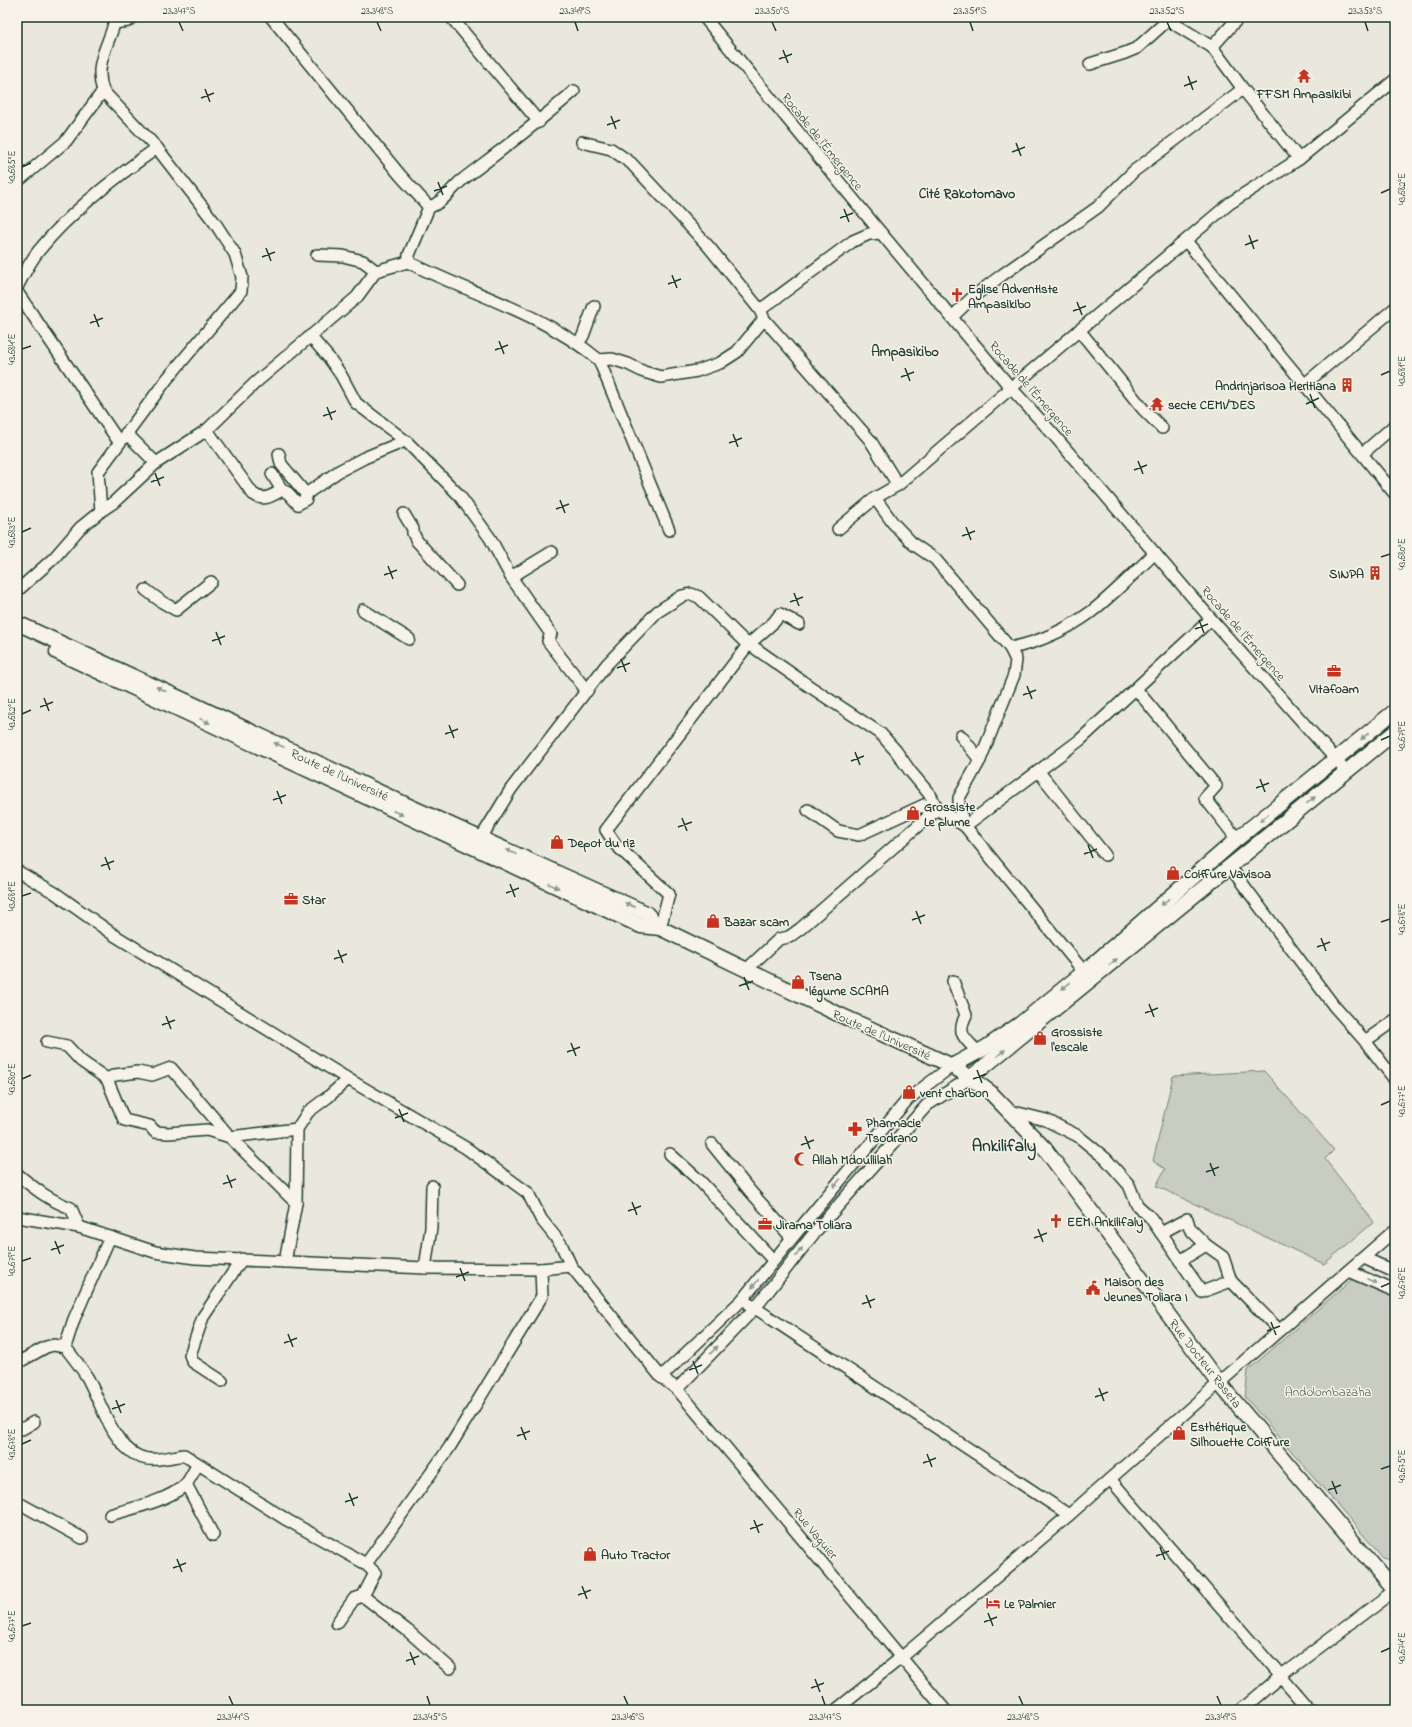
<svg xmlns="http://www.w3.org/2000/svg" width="1412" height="1727" font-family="'Indie Flower',sans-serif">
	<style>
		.green { fill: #c8ccc1; stroke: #74847a }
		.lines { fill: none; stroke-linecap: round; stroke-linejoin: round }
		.minor-casing { stroke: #1f3d34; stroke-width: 14 }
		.major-casing { stroke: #1f3d34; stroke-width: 17 }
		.minor { stroke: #f7f3e8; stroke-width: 11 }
		.major { stroke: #f7f3e8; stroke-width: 14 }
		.oneway { fill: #8b988e }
		.ticks { fill: none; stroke: #1f3d34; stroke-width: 1.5 }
		.labels { text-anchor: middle; stroke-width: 3; stroke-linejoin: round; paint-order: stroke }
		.poi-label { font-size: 13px; font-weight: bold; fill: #1f3d34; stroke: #f7f3e8; text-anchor: start }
		.street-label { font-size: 13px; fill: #1f3d34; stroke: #f7f3e8 }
		.park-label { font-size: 13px; fill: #415a50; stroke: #f7f3e8 }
		.neighbourhood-label { font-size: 14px; font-weight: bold; fill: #1f3d34; stroke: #f7f3e8 }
		.district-label { font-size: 17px; font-weight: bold; fill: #1f3d34; stroke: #f7f3e8 }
		.neatline { fill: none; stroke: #1f3d34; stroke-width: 1.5 }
		.ticks-label { font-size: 10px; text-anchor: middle; fill: #1f3d34 }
	</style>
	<rect width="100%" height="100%" fill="#eae8dd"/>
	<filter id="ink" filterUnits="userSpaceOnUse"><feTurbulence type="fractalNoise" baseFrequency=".025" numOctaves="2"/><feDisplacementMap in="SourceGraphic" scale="8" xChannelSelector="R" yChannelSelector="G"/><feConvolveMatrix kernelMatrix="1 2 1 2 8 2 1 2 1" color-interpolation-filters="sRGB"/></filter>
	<g filter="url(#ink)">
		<g class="green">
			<path d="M1264 1071 1334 1150 1325 1159 1374 1222 1324 1264 1156 1186 1165 1169 1153 1161 1173 1076Z"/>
			<path d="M1356 1276 1395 1294V1561L1383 1558 1245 1397 1248 1370Z"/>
		</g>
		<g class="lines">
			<defs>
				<g id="minor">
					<path d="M271 17 400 175 429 207 409 255 408 262"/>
					<path d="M451 17 539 122"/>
					<path d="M704 17 881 233 1011 388 1053 434 1211 619 1346 771"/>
					<path d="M1163 17 1212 47 1243 89 1299 159"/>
					<path d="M114 23 128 21 133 17"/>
					<path d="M1212 47 1239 17"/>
					<path d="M1090 64 1125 53 1137 48 1168 20"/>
					<path d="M582 142 611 149 631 163 709 247 760 310"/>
					<path d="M17 182 66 141 103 91"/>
					<path d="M429 207C443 203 451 189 462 180 500 151 538 123 574 91"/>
					<path d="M1186 241 1395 494"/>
					<path d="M317 255 343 256 363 261 376 271 408 262C471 294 543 313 599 360L669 530"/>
					<path d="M17 287C24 274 31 259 41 248 72 210 117 176 157 148"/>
					<path d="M17 292 119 442"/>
					<path d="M952 317 974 296 1002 275 1098 207 1134 171 1243 89"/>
					<path d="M764 319 870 440 898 485"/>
					<path d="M1079 330 1143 409 1162 428"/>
					<path d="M310 336 329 358 341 375 356 403 407 442 459 495 490 538 511 577"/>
					<path d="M578 343 583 336 594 306"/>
					<path d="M599 360 612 359 628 364 644 372 661 377 697 371 720 363 737 352 764 319 760 310 853 241 869 234 881 233"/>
					<path d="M1305 384 1395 308"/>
					<path d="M207 430 253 494C264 502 271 496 282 490"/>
					<path d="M126 433 156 463"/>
					<path d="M279 454 281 464 306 494 339 471 364 458 405 441"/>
					<path d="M1362 454 1395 425"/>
					<path d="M272 474 282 490 288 493 298 504 306 499V494"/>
					<path d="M875 498 893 523 913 544 935 559 1010 648 1016 660 1014 675 980 760 959 798V809L965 826"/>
					<path d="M101 511 98 472 167 379 241 291 242 277 235 254 215 223 157 148 103 91C93 63 110 44 116 17"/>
					<path d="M404 514 413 529V533L417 541 457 585"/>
					<path d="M838 529 875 498 898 485 1011 388 1230 203 1299 159 1395 80"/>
					<path d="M552 552 511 577 551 634 548 641 587 691"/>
					<path d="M146 590 162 602 176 610 211 582"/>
					<path d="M17 591 54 558 80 528 101 511 113 503 156 463 207 430 255 383 357 297 376 271"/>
					<path d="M363 610 409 639"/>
					<path d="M749 644 809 686 880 733 896 751 910 771 931 796 937 809 965 826 1089 978"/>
					<path d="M1010 648C1038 643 1068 629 1091 612 1114 594 1134 573 1155 553"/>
					<path d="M1136 689 1216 786 1205 798 1237 839"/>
					<path d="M961 736 980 760"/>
					<path d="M1039 772 1105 855"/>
					<path d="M808 810 838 831 859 835 924 805 931 815"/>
					<path d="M965 826 1080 740 1211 619"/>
					<path d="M481 838 511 789 607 664 657 612 682 596 691 594 699 597 748 645"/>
					<path d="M1230 867 1334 1006 1365 1041 1395 1080"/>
					<path d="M17 871 55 893 114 935 348 1079 466 1148 528 1193 541 1219 561 1244 571 1266 661 1377 677 1389 945 1710"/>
					<path d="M660 928 669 894 616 845 606 830 748 645 774 622 780 614 799 624"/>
					<path d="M747 969 779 939 789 937 800 929 937 809"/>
					<path d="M953 981 966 1015C956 1035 965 1038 978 1052"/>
					<path d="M1365 1041 1395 1020"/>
					<path d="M47 1042 67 1046 81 1061 107 1079 115 1075 138 1072 152 1075 171 1068 230 1137 296 1203"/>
					<path d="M107 1079 124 1120 150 1126 155 1132 168 1133 207 1130 230 1137 297 1129"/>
					<path d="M1010 1111 1046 1120 1078 1136 1106 1159 1129 1185 1137 1205 1150 1217 1202 1292 1231 1281"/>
					<path d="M712 1144 750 1191 792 1238"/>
					<path d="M670 1154 701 1182 773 1260"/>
					<path d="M17 1174C35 1189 49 1200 71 1208L79 1227"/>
					<path d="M17 1217 79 1227 155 1252 195 1258 425 1268 541 1269 571 1266"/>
					<path d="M1161 1233 1187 1219 1190 1229 1206 1245 1223 1257 1231 1281 1279 1330"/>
					<path d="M1364 1258 1395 1272"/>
					<path d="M1180 1261 1206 1245"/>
					<path d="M285 1262 296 1203 297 1129 308 1112 328 1097 348 1079"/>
					<path d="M425 1268 431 1228 432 1186"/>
					<path d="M1348 1271 1395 1291"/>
					<path d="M749 1304 1069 1515"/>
					<path d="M65 1347 74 1319 110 1237"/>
					<path d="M17 1363 46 1347 54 1345 65 1347C73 1357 81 1367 87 1377 100 1400 112 1444 138 1456 152 1463 169 1457 184 1455L287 1520 366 1564 375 1573 363 1596 354 1599 337 1623"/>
					<path d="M661 1377 742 1300 792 1238 908 1099 952 1066"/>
					<path d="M222 1381 193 1362 190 1355 203 1317 242 1259"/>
					<path d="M677 1389 755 1308 815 1232 927 1105 970 1078"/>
					<path d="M17 1428 22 1429 34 1422"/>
					<path d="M1110 1479 1310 1710"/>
					<path d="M186 1484 213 1535"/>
					<path d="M17 1502 82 1538"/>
					<path d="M110 1515C133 1508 167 1501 185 1485 190 1480 194 1470 198 1464"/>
					<path d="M366 1564 449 1448 542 1296 541 1269"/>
					<path d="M363 1596 408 1631 450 1668"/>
					<path d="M836 1710 902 1657 1069 1515 1219 1383 1395 1230"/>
					<path d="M1241 1710 1281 1676 1395 1590"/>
				</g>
				<g id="major">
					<path d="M17 623 197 706 411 807 646 913 660 928 838 1014 946 1063 962 1072 991 1093 1045 1149 1219 1383 1395 1591"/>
					<path d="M57 652 641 926 660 928"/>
					<path d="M952 1066 985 1048 1020 1024 1084 972 1237 839 1395 711"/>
					<path d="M970 1078 1395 732"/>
				</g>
			</defs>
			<use href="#minor" class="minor-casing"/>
			<use href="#major" class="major-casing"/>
			<use href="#minor" class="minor"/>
			<use href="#major" class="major"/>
		</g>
		<defs><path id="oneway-solid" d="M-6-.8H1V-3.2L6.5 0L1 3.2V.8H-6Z"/></defs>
		<g class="oneway">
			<use href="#oneway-solid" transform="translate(161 689) rotate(-155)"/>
			<use href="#oneway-solid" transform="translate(205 721) rotate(25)"/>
			<use href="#oneway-solid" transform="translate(1365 736) rotate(140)"/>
			<use href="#oneway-solid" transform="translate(279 745) rotate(-155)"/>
			<use href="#oneway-solid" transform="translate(1311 800) rotate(-39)"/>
			<use href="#oneway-solid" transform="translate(398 813) rotate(25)"/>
			<use href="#oneway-solid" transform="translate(1264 818) rotate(141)"/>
			<use href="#oneway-solid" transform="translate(511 852) rotate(-156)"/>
			<use href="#oneway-solid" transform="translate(554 886) rotate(25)"/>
			<use href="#oneway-solid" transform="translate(1165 902) rotate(139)"/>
			<use href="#oneway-solid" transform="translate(630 905) rotate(-156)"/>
			<use href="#oneway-solid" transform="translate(1113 962) rotate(-39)"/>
			<use href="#oneway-solid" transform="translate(1066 986) rotate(141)"/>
			<use href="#oneway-solid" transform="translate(1001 1053) rotate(-39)"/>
			<use href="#oneway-solid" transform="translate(837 1183) rotate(130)"/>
			<use href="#oneway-solid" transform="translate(799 1252) rotate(-52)"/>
			<use href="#oneway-solid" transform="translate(1372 1281) rotate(23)"/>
			<use href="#oneway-solid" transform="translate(755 1284) rotate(128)"/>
			<use href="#oneway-solid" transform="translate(714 1350) rotate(-46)"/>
		</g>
	</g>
	<path class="ticks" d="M179 22 183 31M377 22 381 31M575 22 578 31M772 22 776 31M970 22 973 31M1167 22 1171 31M1365 22 1368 31M783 50 788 63M779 59 792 54M1188 76 1193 90M1184 86 1197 81M205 89 210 102M201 98 214 93M611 116 616 129M607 125 620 120M1016 143 1021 156M1012 152 1025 147M22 167 31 163M438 182 443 195M434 191 447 186M1381 193 1390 189M844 209 849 222M840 218 853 213M1249 235 1254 249M1245 245 1258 240M266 248 271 261M262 257 275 252M672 275 677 288M668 284 681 279M1077 302 1082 315M1073 311 1086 306M94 314 99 327M90 323 103 318M499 341 504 354M22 349 31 346M495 350 508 345M905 368 910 381M1381 375 1390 371M901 377 914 372M1310 394 1315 408M1306 404 1319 398M327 407 332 420M323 416 336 411M733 434 738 447M729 443 742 438M1138 461 1143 474M1134 470 1147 465M155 473 160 486M151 482 164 477M560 500 565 513M556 509 569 504M966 527 971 540M22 532 31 528M962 536 975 531M1381 557 1390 554M388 566 393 579M384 575 397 570M794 593 799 606M790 602 803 597M1199 620 1204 633M1195 629 1208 624M216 632 221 645M212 641 225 636M621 659 626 672M617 668 630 663M1027 686 1032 699M1023 695 1036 690M44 698 49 711M40 707 53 702M22 714 31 710M449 725 454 738M445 734 458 729M1381 740 1390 736M855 752 860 765M851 761 864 756M1260 779 1265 792M1256 788 1269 783M277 791 282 804M273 800 286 795M682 818 687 831M678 827 692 822M1088 845 1093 858M1084 854 1097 849M105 857 110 870M101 866 114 861M510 884 515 897M506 893 519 888M22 896 31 893M916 911 921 924M912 920 925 915M1381 922 1390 919M1321 938 1326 951M1317 947 1330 942M338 950 343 963M334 959 347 954M744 977 749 990M739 986 753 981M1149 1004 1154 1017M1145 1013 1158 1008M166 1016 171 1029M162 1025 175 1020M571 1043 576 1056M567 1052 580 1047M977 1070 982 1083M22 1079 31 1075M973 1079 986 1074M1381 1105 1390 1101M399 1109 404 1122M395 1118 408 1113M805 1136 810 1149M801 1145 814 1140M1210 1163 1215 1176M1206 1172 1219 1167M227 1175 232 1188M223 1184 236 1179M632 1202 637 1215M628 1211 641 1206M1038 1229 1043 1242M1034 1238 1047 1233M55 1241 60 1254M51 1250 64 1245M22 1261 31 1258M460 1268 465 1281M456 1277 469 1272M1381 1287 1390 1283M866 1295 871 1308M862 1304 875 1299M1271 1322 1276 1335M1267 1331 1280 1326M288 1334 293 1347M284 1343 297 1338M693 1361 698 1374M689 1370 702 1365M1099 1388 1104 1401M1095 1397 1108 1392M116 1400 121 1413M112 1409 125 1404M521 1427 526 1440M517 1436 530 1431M22 1444 31 1440M927 1454 932 1467M923 1463 936 1458M1381 1469 1390 1466M1332 1481 1337 1494M1328 1490 1341 1485M349 1493 354 1506M345 1502 358 1497M754 1520 759 1533M750 1529 763 1524M1160 1547 1165 1560M1156 1556 1169 1551M177 1559 182 1572M173 1568 186 1563M582 1586 587 1599M578 1595 591 1590M988 1613 993 1626M984 1622 997 1617M22 1626 31 1623M410 1652 415 1665M1381 1652 1390 1648M406 1661 419 1656M815 1679 820 1692M811 1688 824 1683M229 1696 233 1705M427 1696 430 1705M624 1696 628 1705M822 1696 825 1705M1019 1696 1023 1705M1217 1696 1221 1705"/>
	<defs>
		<symbol id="temple-bare" viewBox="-9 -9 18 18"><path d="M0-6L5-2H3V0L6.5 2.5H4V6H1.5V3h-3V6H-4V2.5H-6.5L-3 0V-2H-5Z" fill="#c8321e" stroke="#f7f3e8" stroke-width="2.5" paint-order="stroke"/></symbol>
		<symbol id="church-bare" viewBox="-9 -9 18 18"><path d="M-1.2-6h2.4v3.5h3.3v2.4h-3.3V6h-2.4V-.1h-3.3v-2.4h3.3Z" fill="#c8321e" stroke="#f7f3e8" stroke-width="2.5" paint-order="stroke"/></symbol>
		<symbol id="building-bare" viewBox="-9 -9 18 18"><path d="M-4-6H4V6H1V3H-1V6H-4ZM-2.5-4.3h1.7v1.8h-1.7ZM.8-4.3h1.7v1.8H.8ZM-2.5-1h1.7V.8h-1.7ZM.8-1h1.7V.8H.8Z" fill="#c8321e" stroke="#f7f3e8" stroke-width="2.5" paint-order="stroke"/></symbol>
		<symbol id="office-bare" viewBox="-9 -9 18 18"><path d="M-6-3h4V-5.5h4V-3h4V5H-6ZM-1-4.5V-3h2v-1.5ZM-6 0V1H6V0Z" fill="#c8321e" stroke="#f7f3e8" stroke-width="2.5" paint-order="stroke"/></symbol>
		<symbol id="shop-bare" viewBox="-9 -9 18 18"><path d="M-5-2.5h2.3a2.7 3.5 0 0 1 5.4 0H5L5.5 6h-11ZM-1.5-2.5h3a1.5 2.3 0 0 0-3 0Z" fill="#c8321e" stroke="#f7f3e8" stroke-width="2.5" paint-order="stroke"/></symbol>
		<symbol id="pharmacy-bare" viewBox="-9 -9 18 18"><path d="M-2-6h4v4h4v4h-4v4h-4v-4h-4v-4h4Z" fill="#c8321e" stroke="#f7f3e8" stroke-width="2.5" paint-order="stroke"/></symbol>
		<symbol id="mosque-bare" viewBox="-9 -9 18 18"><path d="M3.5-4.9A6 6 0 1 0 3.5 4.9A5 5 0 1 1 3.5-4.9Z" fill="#c8321e" stroke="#f7f3e8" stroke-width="2.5" paint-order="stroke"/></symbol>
		<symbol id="civic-bare" viewBox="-9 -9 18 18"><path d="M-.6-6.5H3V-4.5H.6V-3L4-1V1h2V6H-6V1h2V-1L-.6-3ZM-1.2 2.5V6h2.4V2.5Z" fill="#c8321e" stroke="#f7f3e8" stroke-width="2.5" paint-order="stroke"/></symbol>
		<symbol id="hotel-bare" viewBox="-9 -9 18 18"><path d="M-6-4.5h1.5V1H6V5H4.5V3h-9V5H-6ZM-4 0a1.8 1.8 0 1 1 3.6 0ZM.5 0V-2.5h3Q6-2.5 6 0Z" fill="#c8321e" stroke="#f7f3e8" stroke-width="2.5" paint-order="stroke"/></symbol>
	</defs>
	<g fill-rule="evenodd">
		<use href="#temple-bare" x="1294" y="66" width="20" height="20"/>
		<use href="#church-bare" x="947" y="285" width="20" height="20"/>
		<use href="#building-bare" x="1337" y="375" width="20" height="20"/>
		<use href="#temple-bare" x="1147" y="394" width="20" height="20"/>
		<use href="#building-bare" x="1365" y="563" width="20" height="20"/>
		<use href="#office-bare" x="1324" y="661" width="20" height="20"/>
		<use href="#shop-bare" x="903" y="803" width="20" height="20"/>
		<use href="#shop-bare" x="547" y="832" width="20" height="20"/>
		<use href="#shop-bare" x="1163" y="863" width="20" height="20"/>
		<use href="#office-bare" x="281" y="889" width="20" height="20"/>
		<use href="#shop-bare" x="703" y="911" width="20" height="20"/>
		<use href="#shop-bare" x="788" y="972" width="20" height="20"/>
		<use href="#shop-bare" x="1030" y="1028" width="20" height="20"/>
		<use href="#shop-bare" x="899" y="1082" width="20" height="20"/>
		<use href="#pharmacy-bare" x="845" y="1119" width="20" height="20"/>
		<use href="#mosque-bare" x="791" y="1149" width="20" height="20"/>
		<use href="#church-bare" x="1046" y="1211" width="20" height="20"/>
		<use href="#office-bare" x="755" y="1214" width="20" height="20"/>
		<use href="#civic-bare" x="1083" y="1278" width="20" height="20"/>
		<use href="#shop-bare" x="1169" y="1423" width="20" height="20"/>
		<use href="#shop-bare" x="580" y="1544" width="20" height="20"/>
		<use href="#hotel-bare" x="983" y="1593" width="20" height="20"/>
	</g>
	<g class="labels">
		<g class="poi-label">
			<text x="1304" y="98" text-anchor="middle">FFSM Ampasikibi</text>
			<text x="968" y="293">Eglise Adventiste<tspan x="968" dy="15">Ampasikibo</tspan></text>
			<text x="1336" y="390" text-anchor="end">Andrinjarisoa Heritiana</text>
			<text x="1168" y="409">secte CEMI/DES</text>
			<text x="1364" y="578" text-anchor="end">SINPA</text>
			<text x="1334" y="693" text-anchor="middle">Vitafoam</text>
			<text x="924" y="811">Grossiste<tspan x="924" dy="15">Le plume</tspan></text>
			<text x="568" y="847">Depot du riz</text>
			<text x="1184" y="878">Coiffure Vavisoa</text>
			<text x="302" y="904">Star</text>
			<text x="724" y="926">Bazar scam</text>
			<text x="809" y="980">Tsena<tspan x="809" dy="15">légume SCAMA</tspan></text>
			<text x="1051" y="1036">Grossiste<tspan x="1051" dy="15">l'escale</tspan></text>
			<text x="920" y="1097">vent charbon</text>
			<text x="866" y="1127">Pharmacie<tspan x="866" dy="15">Tsodrano</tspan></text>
			<text x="812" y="1164">Allah Mdoullilah</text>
			<text x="1067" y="1226">EEM Ankilifaly</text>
			<text x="776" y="1229">Jirama Toliara</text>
			<text x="1104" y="1286">Maison des<tspan x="1104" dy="15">Jeunes Toliara I</tspan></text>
			<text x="1190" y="1431">Esthétique<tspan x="1190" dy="15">Silhouette Coiffure</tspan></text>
			<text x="601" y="1559">Auto Tractor</text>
			<text x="1004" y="1608">Le Palmier</text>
		</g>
		<g class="street-label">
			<text transform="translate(823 141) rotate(51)" y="5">Rocade de l'Émergence</text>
			<text transform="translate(1032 388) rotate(49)" y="5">Rocade de l'Émergence</text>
			<text transform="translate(1244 633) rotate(49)" y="5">Rocade de l'Émergence</text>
			<text transform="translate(340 774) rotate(25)" y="5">Route de l'Université</text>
			<text transform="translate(882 1034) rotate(24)" y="5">Route de l'Université</text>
			<text transform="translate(1206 1363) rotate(52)" y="5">Rue Docteur Raseta</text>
			<text transform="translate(816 1533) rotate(50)" y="5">Rue Vaguier</text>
		</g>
		<g class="park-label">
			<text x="1328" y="1396">Andolombazaha</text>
		</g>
		<g class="neighbourhood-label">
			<text x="967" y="198">Cité Rakotomavo</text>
			<text x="905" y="356">Ampasikibo</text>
		</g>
		<g class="district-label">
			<text x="1004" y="1151">Ankilifaly</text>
		</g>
	</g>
	<rect width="1412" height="1727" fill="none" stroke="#f7f3e8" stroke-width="44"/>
	<rect x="22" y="22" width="1368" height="1683" class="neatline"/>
	<g class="ticks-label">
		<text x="179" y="14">23.347°S</text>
		<text x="377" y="14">23.348°S</text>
		<text x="575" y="14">23.349°S</text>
		<text x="772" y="14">23.350°S</text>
		<text x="970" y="14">23.351°S</text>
		<text x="1167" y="14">23.352°S</text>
		<text x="1365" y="14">23.353°S</text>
		<text transform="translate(11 167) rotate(-90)" y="4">43.685°E</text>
		<text transform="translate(1401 189) rotate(-90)" y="4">43.682°E</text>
		<text transform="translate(11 349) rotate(-90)" y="4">43.684°E</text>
		<text transform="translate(1401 371) rotate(-90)" y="4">43.681°E</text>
		<text transform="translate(11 532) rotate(-90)" y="4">43.683°E</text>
		<text transform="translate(1401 554) rotate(-90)" y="4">43.680°E</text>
		<text transform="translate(11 714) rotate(-90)" y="4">43.682°E</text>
		<text transform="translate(1401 736) rotate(-90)" y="4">43.679°E</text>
		<text transform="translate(11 896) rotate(-90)" y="4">43.681°E</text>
		<text transform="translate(1401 919) rotate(-90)" y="4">43.678°E</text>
		<text transform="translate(11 1079) rotate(-90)" y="4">43.680°E</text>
		<text transform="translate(1401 1101) rotate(-90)" y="4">43.677°E</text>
		<text transform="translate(11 1261) rotate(-90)" y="4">43.679°E</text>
		<text transform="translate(1401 1283) rotate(-90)" y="4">43.676°E</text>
		<text transform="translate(11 1444) rotate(-90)" y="4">43.678°E</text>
		<text transform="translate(1401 1466) rotate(-90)" y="4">43.675°E</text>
		<text transform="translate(11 1626) rotate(-90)" y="4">43.677°E</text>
		<text transform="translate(1401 1648) rotate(-90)" y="4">43.674°E</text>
		<text x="233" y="1720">23.344°S</text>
		<text x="430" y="1720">23.345°S</text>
		<text x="628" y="1720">23.346°S</text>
		<text x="825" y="1720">23.347°S</text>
		<text x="1023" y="1720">23.348°S</text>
		<text x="1221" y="1720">23.349°S</text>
	</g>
</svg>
